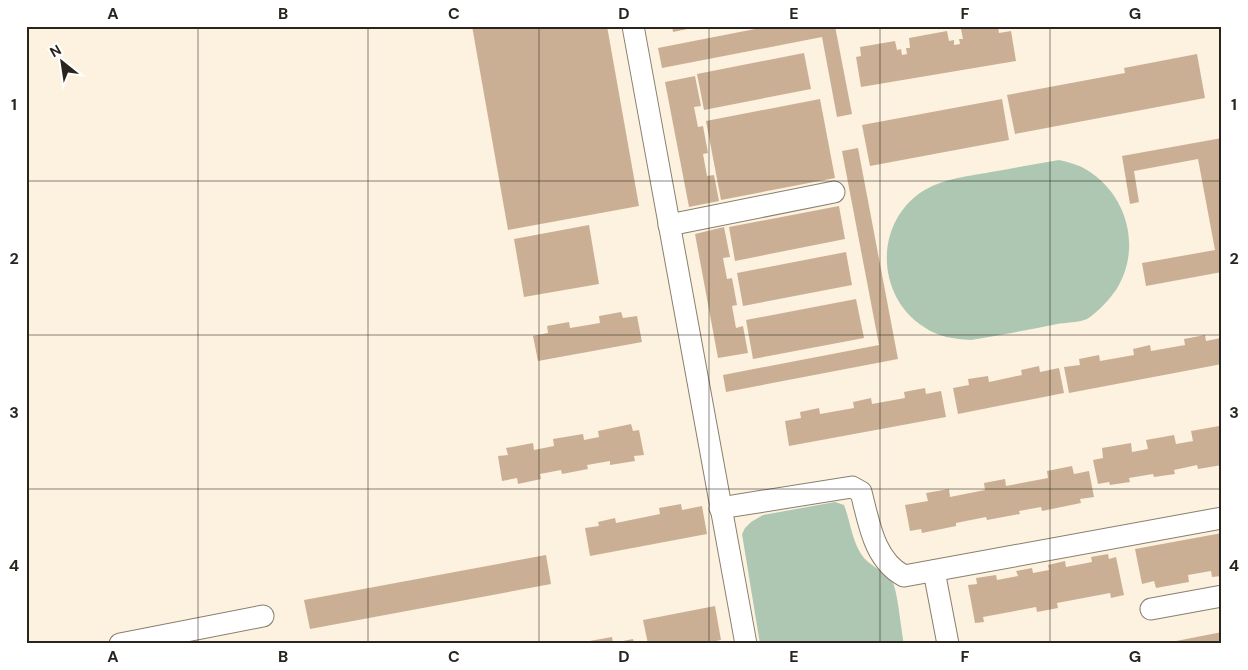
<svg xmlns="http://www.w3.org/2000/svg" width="1248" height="670" font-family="'DM Sans',sans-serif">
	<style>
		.green { fill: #aec7b3 }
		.building { fill: #cbaf94 }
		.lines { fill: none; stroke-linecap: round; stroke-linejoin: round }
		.minor-casing { stroke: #887f6e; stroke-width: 23 }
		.minor { stroke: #fff; stroke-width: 21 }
		.grid { fill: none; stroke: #29251e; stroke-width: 1; stroke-opacity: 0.55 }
		.neatline { fill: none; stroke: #29251e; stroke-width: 2 }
		.grid-label { font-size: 16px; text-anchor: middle; font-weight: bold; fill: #29251e }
	</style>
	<rect width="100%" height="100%" fill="#fcf2df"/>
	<g class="green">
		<path d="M1059 160C1069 162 1079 165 1087 170 1128 195 1142 249 1116 290 1109 300 1097 313 1087 319 1081 322 1064 323 1057 324 1028 330 1000 335 971 340 954 339 938 337 924 327 878 298 874 230 916 196 937 179 965 177 991 172 1014 168 1036 164 1059 160Z"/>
		<path d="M835 502 844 505C851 523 852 543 864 558 873 568 887 572 893 583 898 594 901 630 904 644H760L742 534 745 528 751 522 763 515Z"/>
	</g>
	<g class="building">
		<path d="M472 26H607L639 206 508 230Z"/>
		<path d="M672 26H697V27L673 32Z"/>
		<path d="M771 26H835L852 114 837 117 822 37 662 68 658 48Z"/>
		<path d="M979 26H998L999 33 1011 31 1016 61 861 87 856 57 861 56 860 47 895 41 897 50 901 49 902 55 907 54 906 48H910L909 38 947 31 949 41 954 40V45L960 44 959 39H963L961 29Z"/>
		<path d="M804 53 811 89 704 110 697 74Z"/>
		<path d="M1197 54 1205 98 1015 134 1007 95 1125 73 1124 68Z"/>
		<path d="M695 76 701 106 694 107 698 127 703 126 708 153 703 154 707 176 714 175 719 201 689 207 665 82Z"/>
		<path d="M820 99 835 178 721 200 706 121Z"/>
		<path d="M1002 99 1009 140 870 166 862 125Z"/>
		<path d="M1222 138V163H1219L1222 180V272L1146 286 1142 263 1215 250 1198 159 1134 171 1139 202 1130 204 1122 156Z"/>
		<path d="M858 148 898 359 726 392 723 375 879 345 842 151Z"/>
		<path d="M839 206 845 239 735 261 729 227Z"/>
		<path d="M589 225 599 284 524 297 514 239Z"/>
		<path d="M724 227 730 257 723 258 727 279 732 278 737 305 732 306 736 328 743 326 748 353 718 358 695 234Z"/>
		<path d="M846 252 852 285 743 306 737 273Z"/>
		<path d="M856 299 864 338 753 359 746 320Z"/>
		<path d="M621 312 623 318 637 316 642 342 538 361 533 336 548 333 547 326 569 322 570 328 600 323 599 316Z"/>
		<path d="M1205 335 1206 341 1221 338 1222 364 1069 393 1064 367 1080 365 1079 359 1099 355 1100 361 1134 355 1133 349 1150 345 1151 351 1185 345 1184 339Z"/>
		<path d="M1039 366 1040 372 1059 368 1064 393 958 414 953 388 969 385 968 379 988 376 989 382 1022 375 1021 370Z"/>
		<path d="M925 388 926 394 941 391 946 417 789 446 785 421 801 418 800 412 819 408 820 414 854 408 853 402 871 398 872 404 905 398 904 392Z"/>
		<path d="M631 424 633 431 639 430 644 455 634 456 635 461 610 465V461L587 465 588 469 562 474 561 470 540 474 541 479 518 484 517 478 502 481 498 456 508 455 506 448 533 443 534 450 554 446 553 439 583 434 584 440 599 437 598 431Z"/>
		<path d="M1219 426 1220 436H1222V465L1198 469 1197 465 1174 470 1175 474 1154 477 1153 474 1129 478 1130 482 1110 485 1109 482 1098 484 1093 460 1103 458 1102 448 1131 443 1132 452 1148 449 1146 440 1174 435 1176 444 1193 441 1191 431Z"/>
		<path d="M1072 466 1074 474 1089 471 1094 497 1080 499 1081 503 1042 511 1041 507 1019 511 1020 514 987 520 986 517 956 523V526L922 533 921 529 910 531 905 505 928 501 926 493 949 489 950 497 985 490 984 483 1005 479 1006 486 1048 478 1047 471Z"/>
		<path d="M681 504 682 510 702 506 707 534 590 556 585 528 599 526 598 522 615 518 616 523 660 514 659 508Z"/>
		<path d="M1222 533V576L1212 577 1211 571 1188 575 1189 582 1156 588 1154 581 1142 584 1135 549Z"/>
		<path d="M1108 554 1109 559 1116 557 1124 595 1111 598 1110 593 1057 603 1058 608 1037 612 1036 607 983 617 984 622 975 623 968 585 977 584 976 578 996 575 997 580 1018 576 1016 571 1032 568 1033 573 1049 570 1048 565 1065 561 1066 567 1092 562 1091 557Z"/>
		<path d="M546 555 551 584 310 629 304 600Z"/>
		<path d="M715 606 721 640 700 644H648L643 620Z"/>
		<path d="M1222 632V644H1166V643Z"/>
		<path d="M612 637 613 643 633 639 634 644H584V642Z"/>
	</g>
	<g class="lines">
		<defs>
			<g id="minor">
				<path d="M633 26 746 644"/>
				<path d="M669 225 834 192"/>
				<path d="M720 508 852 487 861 492C869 523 874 560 904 576L1222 518"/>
				<path d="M934 571 948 644"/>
				<path d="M1151 609 1222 596"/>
				<path d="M120 644 263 616"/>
			</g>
		</defs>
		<use href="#minor" class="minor-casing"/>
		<use href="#minor" class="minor"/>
	</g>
	<path class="grid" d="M198 26V644M368 26V644M539 26V644M709 26V644M880 26V644M1050 26V644M26 181H1222M26 335H1222M26 489H1222"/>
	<rect width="1248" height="670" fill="none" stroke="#ffffff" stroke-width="55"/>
	<g transform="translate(62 62) rotate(330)" stroke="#ffffff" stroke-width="4" paint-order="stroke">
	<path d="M0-4L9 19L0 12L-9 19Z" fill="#29251e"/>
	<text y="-8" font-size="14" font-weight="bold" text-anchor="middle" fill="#29251e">N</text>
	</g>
	<rect x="28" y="28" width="1192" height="614" class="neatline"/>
	<g class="grid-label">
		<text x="113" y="19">A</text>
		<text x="283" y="19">B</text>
		<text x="454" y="19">C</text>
		<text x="624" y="19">D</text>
		<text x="794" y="19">E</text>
		<text x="965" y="19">F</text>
		<text x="1135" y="19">G</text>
		<text x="14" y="110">1</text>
		<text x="1234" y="110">1</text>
		<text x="14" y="264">2</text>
		<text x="1234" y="264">2</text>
		<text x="14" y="418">3</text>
		<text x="1234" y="418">3</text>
		<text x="14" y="571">4</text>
		<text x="1234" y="571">4</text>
		<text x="113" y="662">A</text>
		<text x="283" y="662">B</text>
		<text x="454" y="662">C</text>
		<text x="624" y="662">D</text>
		<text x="794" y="662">E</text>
		<text x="965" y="662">F</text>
		<text x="1135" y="662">G</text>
	</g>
</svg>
